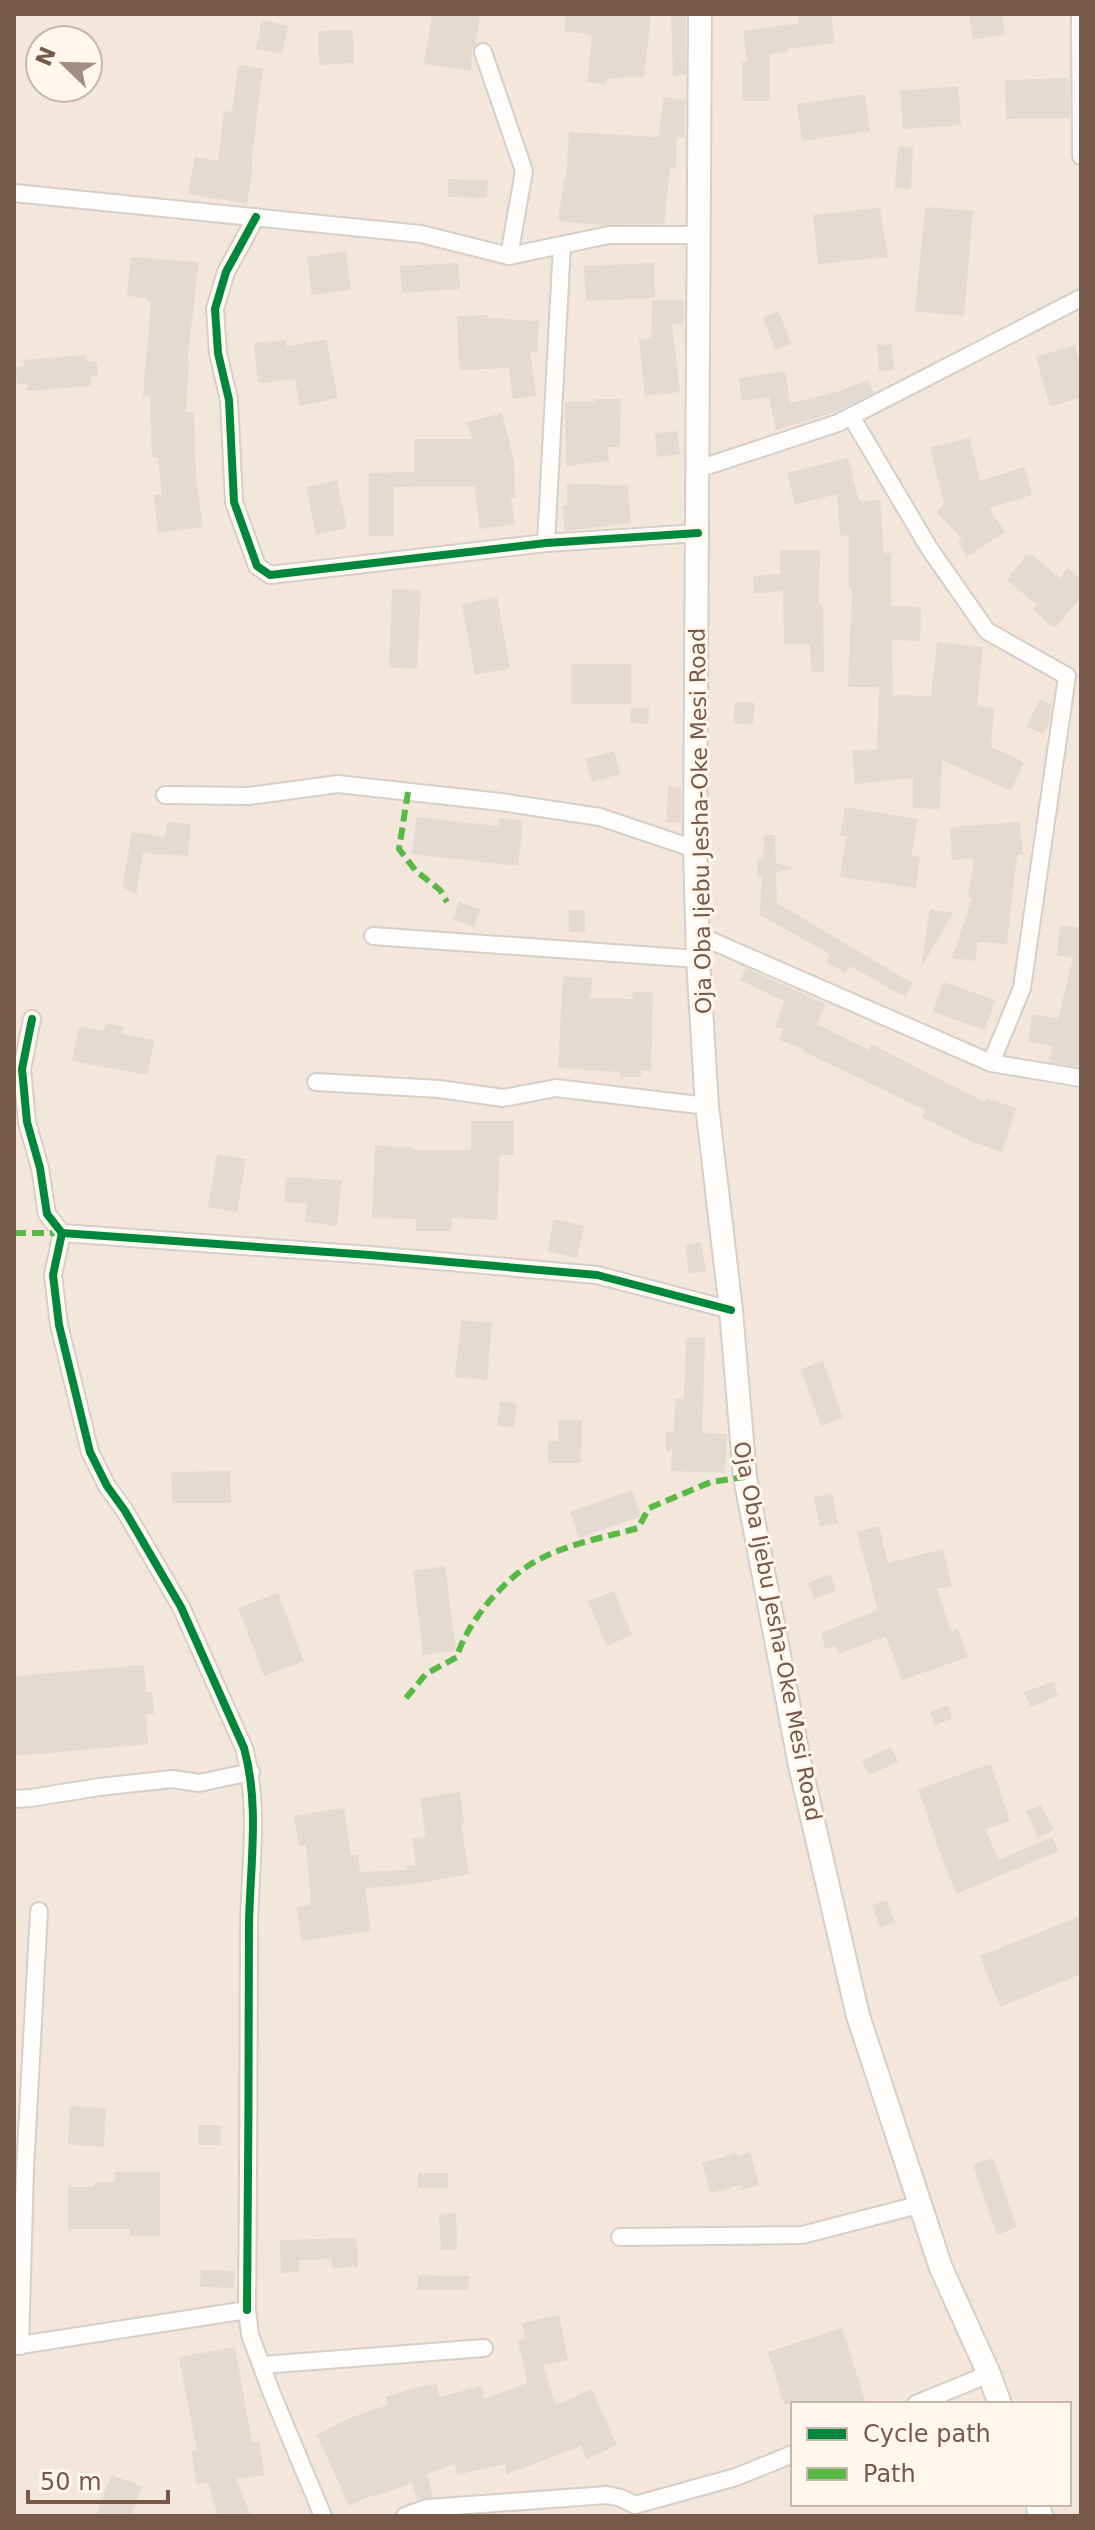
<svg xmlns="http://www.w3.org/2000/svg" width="1095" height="2530" font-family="'DejaVu Sans',sans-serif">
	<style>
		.residential { fill: #f3e7db; fill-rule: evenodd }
		.building { fill: #e4dad2 }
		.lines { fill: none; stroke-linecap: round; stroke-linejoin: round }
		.street-casing { stroke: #d6cec8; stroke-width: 20 }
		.secondary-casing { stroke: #d6cec7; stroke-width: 26 }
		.street { stroke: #fefdfc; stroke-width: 16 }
		.secondary { stroke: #fefdfc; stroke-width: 22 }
		.quiet { stroke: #58b947; stroke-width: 6; stroke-dasharray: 12 6; stroke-linecap: butt }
		.cycleway-casing { stroke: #fff7ec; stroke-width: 13 }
		.cycleway { stroke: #00873e; stroke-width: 8 }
		.labels { text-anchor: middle; stroke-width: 6; stroke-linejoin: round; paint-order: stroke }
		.street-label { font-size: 22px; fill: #775849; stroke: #fff7ec }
	</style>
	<rect width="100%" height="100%" fill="#f7f2eb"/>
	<path class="residential" d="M14 14H1081V2516H14ZM40 40H88V88H40ZM793 2404H1069V2504H793Z"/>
	<g class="building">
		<path d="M432 14H480L476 44 472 51 471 71 424 64Z"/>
		<path d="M566 14H651L644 77 607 78 606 85 587 82 592 35 564 31Z"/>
		<path d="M671 14H686V75L673 76Z"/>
		<path d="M817 14H831L835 43 787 49 788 52 770 54V101H742V62H747L743 31 799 23 798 16Z"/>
		<path d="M969 14H1002L1005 35 973 39Z"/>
		<path d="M262 20 288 26 282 54 256 49Z"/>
		<path d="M353 30 354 63 319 65 318 31Z"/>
		<path d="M238 65 263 68 251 167H253L247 204 188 194 195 157 218 161 224 111 232 112Z"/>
		<path d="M1069 78 1070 118 1006 119 1005 80Z"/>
		<path d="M958 86 961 125 903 129 900 91Z"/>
		<path d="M865 94 870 131 802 141 797 104Z"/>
		<path d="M664 97 685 100V138L677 137 676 168H670L664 224 601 225 558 221 564 179H566L569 132 658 137Z"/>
		<path d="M898 146 913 147 911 189 895 188Z"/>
		<path d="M448 179 488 180 487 198 448 197Z"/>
		<path d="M925 207 973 211 964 316 915 311Z"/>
		<path d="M880 208 888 257 818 264 813 215Z"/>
		<path d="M346 251 351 290 312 295 307 257Z"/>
		<path d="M131 257 199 262 187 362H189L186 412H194L196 478 203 527 158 533 154 495 162 494 158 457H152L150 397 143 396 151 301H146L147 298 127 296Z"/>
		<path d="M458 263 460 289 402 293 400 266Z"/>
		<path d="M654 263 655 298 586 301 584 266Z"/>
		<path d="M652 300H684V325L672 324 680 392 645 396 639 340 651 338Z"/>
		<path d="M779 311 791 344 775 350 763 317Z"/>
		<path d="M488 315V318L539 321 537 352H530L536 396 513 399 509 368 459 370 457 316Z"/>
		<path d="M326 339 338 398 300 406 295 379 258 383 254 343 286 340 287 347Z"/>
		<path d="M892 344 894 370 879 371 877 345Z"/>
		<path d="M1075 345 1081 367V397L1050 407 1036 357Z"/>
		<path d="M86 355 87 362H97L98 376 91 377V386L27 391V384H17L16 367 24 366 23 360Z"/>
		<path d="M785 371 790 403 837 392 868 380 873 393 838 411 776 430 769 397 742 401 739 378Z"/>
		<path d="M594 399H621L620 447H607L609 461 566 466 565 402H594Z"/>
		<path d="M502 413 514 462 515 498H511L515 524 480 529 474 486 394 487V536H369V473L414 472V439H472L467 422Z"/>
		<path d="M677 431 680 454 657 457 655 433Z"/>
		<path d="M970 438 980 481 1024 467 1032 495 989 508 1005 532 967 557 958 542 962 539 936 512 944 505 930 447Z"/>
		<path d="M848 458 859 501 880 500 884 553H891V606L921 607 920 641 892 640 893 695 931 696 937 642 983 647 977 706 994 707 991 747 1024 762 1011 791 942 760 940 809 913 808V778L855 784 852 751 877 749 879 687H848L852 589H849V535L840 536 837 494 795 505 787 473Z"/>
		<path d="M337 480 347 528 316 535 306 487Z"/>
		<path d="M567 484 628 485 631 523 565 531 562 505H567Z"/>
		<path d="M780 550H820L819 605H823L824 672H811L810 644H784L783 591 754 594 753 576 780 574Z"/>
		<path d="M1026 555H1032L1060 578 1068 568 1081 579V597L1055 628 1033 610 1037 605 1007 580Z"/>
		<path d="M392 589 421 590 417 669 389 667Z"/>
		<path d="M497 597 510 668 475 675 462 604Z"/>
		<rect x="571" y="664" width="60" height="40"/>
		<path d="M1039 699 1052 705 1049 722 1044 734 1027 727Z"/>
		<path d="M735 702 755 703 753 725 733 723Z"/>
		<path d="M631 708H649L648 724 630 723Z"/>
		<path d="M614 751 620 774 592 782 586 759Z"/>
		<path d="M668 786 681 787V823L666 822Z"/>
		<path d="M845 807 918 819 911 856 920 857 916 888 840 877 846 837 840 836Z"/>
		<path d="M416 817 498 826 499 818 523 820 518 866 412 854Z"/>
		<path d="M167 822 191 824 188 856 143 853 136 894 122 887 132 832 165 837Z"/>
		<path d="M1020 822 1023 854 1017 855 1007 944 978 942 975 961 952 958 972 898 968 897 974 858 952 860 950 827Z"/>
		<path d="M764 835H775L776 863 795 868 776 872 777 903 912 983 905 997 850 966 846 973 826 962 830 954 760 915 762 875 757 877 758 858 763 860Z"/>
		<path d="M459 902 480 909 474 927 453 920Z"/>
		<path d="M930 909 953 913 922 966H921Z"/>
		<rect x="569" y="910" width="16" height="22"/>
		<path d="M1060 925 1081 928V1067L1049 1062 1052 1046 1028 1042 1032 1014 1058 1019 1073 958 1057 956Z"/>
		<path d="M746 968 826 1004 817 1024 869 1050 871 1044 985 1102 986 1098 1016 1108 1002 1152 973 1142 921 1117 925 1110 803 1051 804 1049 779 1040 783 1029 775 1027 784 1001 740 980Z"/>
		<path d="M563 976 592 978 590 998 632 999 633 992H653L651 1071 641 1070V1077H620V1072L558 1068Z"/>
		<path d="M943 982 995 1000 985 1030 933 1012Z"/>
		<path d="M106 1023 124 1027 122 1034 154 1040 148 1075 72 1061 79 1026 104 1031Z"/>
		<path d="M471 1121H514V1155H500L497 1220 452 1218 451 1231H416V1219L372 1218 375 1146 412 1147V1150H471Z"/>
		<path d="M217 1154 246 1159 237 1212 208 1207Z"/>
		<path d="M286 1177 342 1180 337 1226 305 1222 307 1204 284 1202Z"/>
		<path d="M554 1219 584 1226 577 1258 547 1251Z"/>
		<path d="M701 1242 706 1272 689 1273 685 1245Z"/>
		<path d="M461 1320 492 1323 487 1380 455 1377Z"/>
		<path d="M686 1338H705L702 1433 727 1434 725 1473 671 1471 672 1451H666V1432H674L675 1399H684Z"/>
		<path d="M823 1361 843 1418 821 1426 801 1369Z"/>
		<path d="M500 1401 517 1404 514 1428 497 1426Z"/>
		<path d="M558 1420H582L581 1463H548V1441H558Z"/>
		<path d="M230 1471 231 1503H172L171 1472Z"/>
		<path d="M632 1490 641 1516 579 1538 570 1512Z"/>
		<path d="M832 1493 838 1523 820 1527 814 1497Z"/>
		<path d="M879 1526 888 1563 943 1549 952 1586 937 1589 951 1631 958 1629 968 1657 902 1680 886 1636 838 1654 835 1646 825 1649 821 1633 878 1610 857 1532Z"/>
		<path d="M445 1566 456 1651 423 1655 413 1571Z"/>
		<path d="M830 1574 836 1591 814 1599 808 1583Z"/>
		<path d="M614 1591 632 1635 606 1646 588 1601Z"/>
		<path d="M278 1593 304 1661 264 1676 238 1608Z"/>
		<path d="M144 1665 146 1692H152L154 1714H146L148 1744 14 1756V1676Z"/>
		<path d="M1053 1682 1058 1696 1030 1707 1024 1692Z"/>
		<path d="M948 1705 952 1719 934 1725 930 1712Z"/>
		<path d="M891 1747 898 1762 869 1775 862 1761Z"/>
		<path d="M991 1764 1010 1821 986 1829 998 1860 1052 1837 1059 1851 956 1894 948 1872 947 1873 918 1789Z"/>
		<path d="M460 1792 464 1823H461L469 1874 408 1885 365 1888 371 1931 301 1941 297 1907 311 1904 306 1845 299 1846 294 1816 344 1808 351 1855 358 1854 360 1872 406 1870 405 1867 416 1865 412 1839 426 1837 420 1798Z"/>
		<path d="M1041 1805 1054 1830 1038 1838 1026 1811Z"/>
		<path d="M887 1900 895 1922 880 1928 872 1905Z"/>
		<path d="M1081 1916V1974L1000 2007 980 1956Z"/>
		<path d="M70 2106 106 2108 104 2147 68 2144Z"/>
		<rect x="198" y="2125" width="23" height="20"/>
		<path d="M750 2152 759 2185 742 2190 741 2185 711 2193 702 2163 737 2153 738 2156Z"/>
		<path d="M993 2158 1017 2227 997 2235 973 2165Z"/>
		<path d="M115 2172H160V2236H130V2229H68V2187H94V2183L115 2182Z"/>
		<rect x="418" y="2173" width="30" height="15"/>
		<path d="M456 2213 457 2249 441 2250 439 2214Z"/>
		<path d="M357 2238 358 2267 332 2268V2259L299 2260V2272L281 2273 280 2240Z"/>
		<path d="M201 2270 235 2271 234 2288 200 2287Z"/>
		<path d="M418 2275 469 2276V2290H417Z"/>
		<path d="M559 2315 568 2360 543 2365 556 2405 592 2389 617 2445 587 2459 581 2446 507 2474 505 2464 457 2475 454 2464 427 2474 433 2497 417 2500 412 2483 373 2497 372 2495 349 2506 317 2435 347 2419 388 2405 386 2397 422 2386 437 2384 439 2397 481 2386 484 2399 527 2383 518 2340 525 2339 522 2323Z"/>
		<path d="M842 2328 866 2404H784L768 2352Z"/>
		<path d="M235 2347 252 2443 260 2442 264 2475 236 2479 251 2516H218L208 2483 196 2484 192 2451H197L179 2357Z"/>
		<path d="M111 2475 142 2486 131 2516H96Z"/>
	</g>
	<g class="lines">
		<defs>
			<g id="street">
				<path d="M1080 14 1081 156"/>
				<path d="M483 52 524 171 509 256"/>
				<path d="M14 193 421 234 509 256 609 235H699"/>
				<path d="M256 217 226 272 215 309 218 353 229 400 234 502 257 566 270 575 546 543 698 533"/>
				<path d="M851 416 929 548 987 631 1067 676 1022 988 991 1063"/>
				<path d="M698 469 838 423 1081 298"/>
				<path d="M546 543 562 245"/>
				<path d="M165 795 249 796 338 784 501 802 600 817 695 849"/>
				<path d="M698 935 991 1063 1081 1078"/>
				<path d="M373 936 698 959"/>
				<path d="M32 1019 22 1069 27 1122 40 1168 47 1214 62 1233 370 1255 597 1275 731 1310"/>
				<path d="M316 1082 439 1089 503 1098 556 1088 707 1106"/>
				<path d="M62 1233 53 1275 59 1325 90 1452 107 1486 125 1511 181 1607 244 1748C260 1805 250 1866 249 1925 249 2053 248 2182 247 2310"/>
				<path d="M14 1799 31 1798 99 1787 172 1779 199 1783 251 1772"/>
				<path d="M620 2237 802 2235 922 2204"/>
				<path d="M14 2346 247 2310 250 2335 272 2394 323 2516"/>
				<path d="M20 2346 25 2169 39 1911"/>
				<path d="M262 2365 484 2348"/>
				<path d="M916 2404 989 2374"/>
				<path d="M405 2516 427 2508 607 2495 621 2498 635 2505 736 2477 793 2454"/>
			</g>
			<g id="secondary">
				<path d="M700 14 695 849 698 959 707 1106 731 1310 745 1477 800 1765 858 2016 941 2268 989 2374 1000 2404"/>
				<path d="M1037 2504 1041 2516"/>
			</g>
		</defs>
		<use href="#street" class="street-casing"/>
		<use href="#secondary" class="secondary-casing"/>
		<use href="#street" class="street"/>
		<use href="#secondary" class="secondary"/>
		<g class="quiet">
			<path d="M408 792 399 849 416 871 440 890 447 902"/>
			<path d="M14 1233H62"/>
			<path d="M406 1698 426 1674 457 1657C466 1623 506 1576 538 1560 567 1544 606 1537 638 1528L649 1508 711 1482 745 1477"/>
		</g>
		<defs>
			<g id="cycleway">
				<path d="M256 217 226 272 215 309 218 353 229 400 234 502 257 566 270 575 546 543 698 533"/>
				<path d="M32 1019 22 1069 27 1122 40 1168 47 1214 62 1233 370 1255 597 1275 731 1310"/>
				<path d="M62 1233 53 1275 59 1325 90 1452 107 1486 125 1511 181 1607 244 1748C260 1805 250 1866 249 1925 249 2053 248 2182 247 2310"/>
			</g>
		</defs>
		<use href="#cycleway" class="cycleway-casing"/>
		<use href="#cycleway" class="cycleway"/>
	</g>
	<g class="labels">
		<g class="street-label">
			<text transform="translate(700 821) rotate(-91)" y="8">Oja Oba Ijebu Jesha-Oke Mesi Road</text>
			<text transform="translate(778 1631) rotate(79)" y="8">Oja Oba Ijebu Jesha-Oke Mesi Road</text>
		</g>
	</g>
	<rect width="1095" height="2530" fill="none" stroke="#775849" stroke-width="32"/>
	<rect x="791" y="2402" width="280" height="104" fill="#fff7ec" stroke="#c9b7ab" stroke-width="2"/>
	<rect x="807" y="2428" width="40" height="12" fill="#00873e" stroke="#c9b7ab" stroke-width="2"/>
	<text x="863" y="2442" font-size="24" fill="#775849">Cycle path</text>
	<rect x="807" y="2468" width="40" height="12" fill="#58b947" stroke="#c9b7ab" stroke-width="2"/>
	<text x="863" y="2482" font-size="24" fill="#775849">Path</text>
	<g transform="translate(64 64) rotate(293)"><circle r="38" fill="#fff7ec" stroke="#c9b7ab" stroke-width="2"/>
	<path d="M0-6L14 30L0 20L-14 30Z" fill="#a48e82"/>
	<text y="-12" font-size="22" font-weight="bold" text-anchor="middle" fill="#775849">N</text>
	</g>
	<path d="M28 2490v12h140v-12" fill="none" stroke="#775849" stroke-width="4"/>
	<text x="40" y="2490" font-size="24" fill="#775849" stroke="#fff7ec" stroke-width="6" paint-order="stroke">50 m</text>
</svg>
